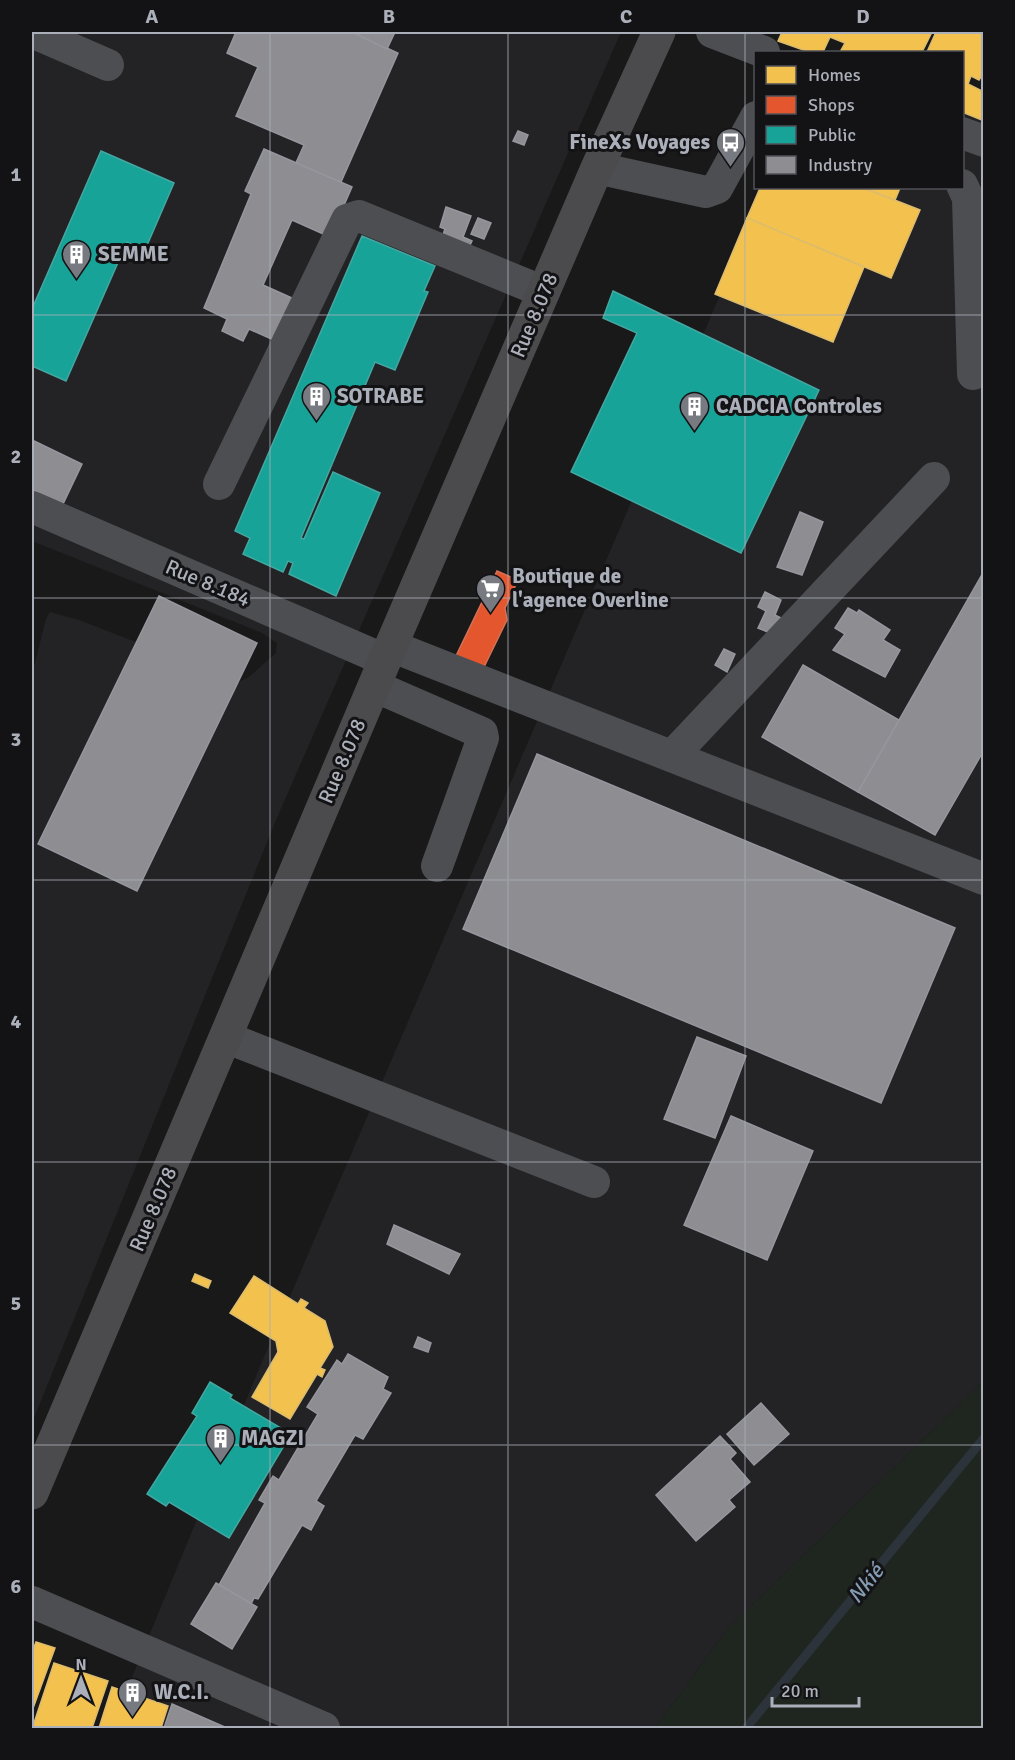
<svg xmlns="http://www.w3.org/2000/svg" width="1015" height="1760" font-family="Signika,sans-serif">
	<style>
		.built { fill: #232325 }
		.green { fill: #1f2620 }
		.homes { fill: #f2c14e; stroke: #ddbc6e; stroke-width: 1.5 }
		.shops { fill: #e4572e; stroke: #d37158; stroke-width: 1.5 }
		.public { fill: #17a398; stroke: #43a7a2; stroke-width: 1.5 }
		.industry { fill: #8d8d92; stroke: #96979e; stroke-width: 1.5 }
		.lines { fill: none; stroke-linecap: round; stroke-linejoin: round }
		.stream { stroke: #2d333a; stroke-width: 9 }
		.minor { stroke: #4d4e52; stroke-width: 32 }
		.highway { stroke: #4b4b4e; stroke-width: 33 }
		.grid { fill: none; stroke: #abafb9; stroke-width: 1.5; stroke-opacity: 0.55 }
		.labels { text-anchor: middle; stroke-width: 6; stroke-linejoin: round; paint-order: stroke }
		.poi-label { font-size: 21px; font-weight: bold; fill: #abafb9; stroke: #131315; text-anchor: start }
		.street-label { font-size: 21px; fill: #abafb9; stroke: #131315 }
		.water-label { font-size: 22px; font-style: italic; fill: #849bb2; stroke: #131315 }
		.neatline { fill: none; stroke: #abafb9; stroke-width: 2 }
		.grid-label { font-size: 20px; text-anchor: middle; font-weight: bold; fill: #abafb9 }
	</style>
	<rect width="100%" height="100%" fill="#191919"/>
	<g class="built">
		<path d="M32 32H621L276 820 32 1423V674L46 619 50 612 79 620 141 644 229 688 250 676 276 653 277 643 262 633 32 541Z"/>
		<path d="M963 98 983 106V1382L729 1627 655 1728H111L261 1364 766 188H962Z"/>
	</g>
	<path class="green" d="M983 1382V1728H655L729 1627Z"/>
	<g class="homes">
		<path d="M782 32H932L922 52H840L845 43 830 37 823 52H809L778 41Z"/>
		<path d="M936 32H984V72L979 80 971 76 968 84 984 92V121L962 112V52H927Z"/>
		<path d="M760 188H864L920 210 891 278 747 218Z"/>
		<path d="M864 188H900L895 200Z"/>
		<path d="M747 218 864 267 833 342 715 294Z"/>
		<path d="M195 1274 211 1281 208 1288 192 1281Z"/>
		<path d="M254 1276 298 1304 301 1299 308 1303 304 1308 325 1321 333 1347 320 1368 325 1370 322 1377 317 1374 290 1419 252 1397 278 1352 276 1341 230 1313Z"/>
		<path d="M36 1642 55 1648 32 1711V1653Z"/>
		<path d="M54 1663 108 1681 92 1728H41L33 1726Z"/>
		<path d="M112 1687 168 1706 161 1728H99Z"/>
	</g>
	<path class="shops" d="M497 571 518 580 505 608 507 620 483 669 456 656Z"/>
	<g class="public">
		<path d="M101 151 174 183 145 250 127 242 66 381 32 366V309Z"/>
		<path d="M362 236 435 266 424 291 428 292 395 370 375 362 301 538 304 539 333 472 380 493 336 596 289 574 293 563 288 561 283 572 243 554 250 538 235 531Z"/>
		<path d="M613 291 819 390 741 553 571 472 637 333 603 318Z"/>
		<path d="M210 1382 232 1395 230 1398 291 1434 229 1538 169 1502 166 1506 147 1494 197 1416 192 1413Z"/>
	</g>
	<g class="industry">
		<path d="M236 32H352L398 53 341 182 295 165 304 145 236 116 258 67 227 53Z"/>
		<path d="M352 32H395L387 49Z"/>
		<path d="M518 131 528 135 524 145 513 141Z"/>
		<path d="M264 149 352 187 330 237 292 220 263 285 294 299 276 341 249 329 243 341 222 331 227 319 204 308 251 194 245 191Z"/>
		<path d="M446 207 471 216 463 237 472 241 465 256 439 245 445 229 440 227Z"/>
		<path d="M478 218 491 223 484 239 471 234Z"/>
		<path d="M32 440 82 464 63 504 32 490Z"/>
		<path d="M800 512 823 522 802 575 777 567Z"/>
		<path d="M984 571V750L935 835 858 792Z"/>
		<path d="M765 592 781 600 775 615 785 620 778 636 758 628 766 611 758 607Z"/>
		<path d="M159 596 257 643 137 891 38 844Z"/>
		<path d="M848 608 857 613 859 610 890 630 883 640 900 650 885 677 833 650 845 634 835 628Z"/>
		<path d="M724 649 735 654 727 672 715 665Z"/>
		<path d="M803 665 899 720 858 792 762 737Z"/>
		<path d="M537 754 955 928 881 1103 463 929Z"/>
		<path d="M697 1037 746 1056 715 1138 664 1119Z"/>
		<path d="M731 1116 813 1151 767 1260 684 1225Z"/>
		<path d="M394 1225 460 1254 449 1274 387 1244Z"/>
		<path d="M418 1337 431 1343 428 1352 414 1347Z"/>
		<path d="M348 1354 388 1377 383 1389 391 1393 363 1439 355 1435 316 1501 324 1506 311 1530 302 1525 258 1599 254 1598 251 1604 219 1585 265 1503 259 1500 273 1476 279 1480 318 1414 307 1407 337 1360 342 1364Z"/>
		<path d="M761 1403 789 1434 754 1465 727 1434Z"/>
		<path d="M720 1436 736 1453 730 1459 750 1482 729 1500 735 1507 696 1541 656 1495Z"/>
		<path d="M216 1583 257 1607 232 1649 191 1624Z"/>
		<path d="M172 1704 227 1728H164Z"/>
	</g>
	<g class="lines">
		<path class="stream" d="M746 1728 984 1438"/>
		<g class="minor">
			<path d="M32 32 108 65"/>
			<path d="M712 32 764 52"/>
			<path d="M962 133 984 141"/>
			<path d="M597 168 706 192 717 188 756 117"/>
			<path d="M962 185 968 198 973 374"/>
			<path d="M219 484 347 220 359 216 544 292"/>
			<path d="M32 507 385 660"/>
			<path d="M391 646 984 879"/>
			<path d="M374 686 482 733 483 738 437 866"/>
			<path d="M672 756 934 478"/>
			<path d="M225 1037 594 1182"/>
			<path d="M32 1602 324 1728"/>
		</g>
		<path class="highway" d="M32 1493 385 660 597 168 659 32"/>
	</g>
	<path class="grid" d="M270 32V1728M508 32V1728M745 32V1728M32 315H984M32 598H984M32 880H984M32 1162H984M32 1445H984"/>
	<defs>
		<symbol id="bus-pin" viewBox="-11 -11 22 30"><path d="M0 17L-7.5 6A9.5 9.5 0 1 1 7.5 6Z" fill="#787a81" stroke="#131315"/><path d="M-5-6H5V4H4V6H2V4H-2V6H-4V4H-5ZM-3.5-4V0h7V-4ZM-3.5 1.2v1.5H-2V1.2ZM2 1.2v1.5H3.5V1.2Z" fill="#fff"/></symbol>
		<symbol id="building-pin" viewBox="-11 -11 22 30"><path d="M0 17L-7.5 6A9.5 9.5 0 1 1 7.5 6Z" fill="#787a81" stroke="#131315"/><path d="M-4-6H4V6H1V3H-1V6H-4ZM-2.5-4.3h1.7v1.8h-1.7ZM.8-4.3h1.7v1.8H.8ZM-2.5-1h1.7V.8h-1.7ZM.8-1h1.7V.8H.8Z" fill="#fff"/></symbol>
		<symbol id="supermarket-pin" viewBox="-11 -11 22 30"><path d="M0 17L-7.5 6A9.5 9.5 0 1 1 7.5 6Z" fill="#787a81" stroke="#131315"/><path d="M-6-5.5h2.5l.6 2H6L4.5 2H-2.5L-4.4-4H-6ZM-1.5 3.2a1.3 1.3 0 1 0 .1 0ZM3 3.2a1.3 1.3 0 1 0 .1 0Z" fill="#fff"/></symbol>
	</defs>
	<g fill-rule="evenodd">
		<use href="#bus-pin" x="714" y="126" width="33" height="45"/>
		<use href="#building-pin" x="60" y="238" width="33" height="45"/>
		<use href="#building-pin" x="300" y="380" width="33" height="45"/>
		<use href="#building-pin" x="678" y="390" width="33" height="45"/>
		<use href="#supermarket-pin" x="474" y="572" width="33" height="45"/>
		<use href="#building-pin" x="204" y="1422" width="33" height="45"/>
		<use href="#building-pin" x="116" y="1676" width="33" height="45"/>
	</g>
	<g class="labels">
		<g class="poi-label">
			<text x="710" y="149" text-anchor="end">FineXs Voyages</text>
			<text x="98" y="261">SEMME</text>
			<text x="337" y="403">SOTRABE</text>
			<text x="716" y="413">CADCIA Controles</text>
			<text x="512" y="583">Boutique de<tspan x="512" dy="24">l'agence Overline</tspan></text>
			<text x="241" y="1445">MAGZI</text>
			<text x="154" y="1699">W.C.I.</text>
		</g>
		<g class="street-label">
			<text transform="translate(534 315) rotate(-67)" y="7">Rue 8.078</text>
			<text transform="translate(208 583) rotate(23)" y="7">Rue 8.184</text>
			<text transform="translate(342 761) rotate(-67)" y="7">Rue 8.078</text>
			<text transform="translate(153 1209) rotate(-67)" y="7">Rue 8.078</text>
		</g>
		<g class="water-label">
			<text transform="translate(865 1583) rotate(-51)" y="8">Nkié</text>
		</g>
	</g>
	<rect width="1015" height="1760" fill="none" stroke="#131315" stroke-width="66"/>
	<rect x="754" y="51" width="210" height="138" fill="#131315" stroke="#505157" stroke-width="1.5"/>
	<rect x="766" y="66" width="30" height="18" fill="#f2c14e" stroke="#505157" stroke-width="1.5"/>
	<text x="808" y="81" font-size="18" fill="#abafb9">Homes</text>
	<rect x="766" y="96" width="30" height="18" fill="#e4572e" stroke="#505157" stroke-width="1.5"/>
	<text x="808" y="111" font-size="18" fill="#abafb9">Shops</text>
	<rect x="766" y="126" width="30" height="18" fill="#17a398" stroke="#505157" stroke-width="1.5"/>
	<text x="808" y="141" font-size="18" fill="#abafb9">Public</text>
	<rect x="766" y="156" width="30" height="18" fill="#8d8d92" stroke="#505157" stroke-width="1.5"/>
	<text x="808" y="171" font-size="18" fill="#abafb9">Industry</text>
	<g transform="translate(81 1679)" stroke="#131315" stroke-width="4.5" paint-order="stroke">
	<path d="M0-4.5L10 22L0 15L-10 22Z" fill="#abafb9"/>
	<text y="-9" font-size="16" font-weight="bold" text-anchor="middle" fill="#abafb9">N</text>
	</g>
	<path d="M772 1697v9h87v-9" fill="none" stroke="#abafb9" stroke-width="3"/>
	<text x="781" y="1697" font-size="18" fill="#abafb9" stroke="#131315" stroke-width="4.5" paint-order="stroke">20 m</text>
	<rect x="33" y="33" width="949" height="1694" class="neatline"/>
	<g class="grid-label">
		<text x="152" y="23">A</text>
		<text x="389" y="23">B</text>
		<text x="626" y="23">C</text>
		<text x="863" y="23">D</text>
		<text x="16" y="181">1</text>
		<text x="16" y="463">2</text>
		<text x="16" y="746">3</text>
		<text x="16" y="1028">4</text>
		<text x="16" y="1310">5</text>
		<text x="16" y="1593">6</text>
	</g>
</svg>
